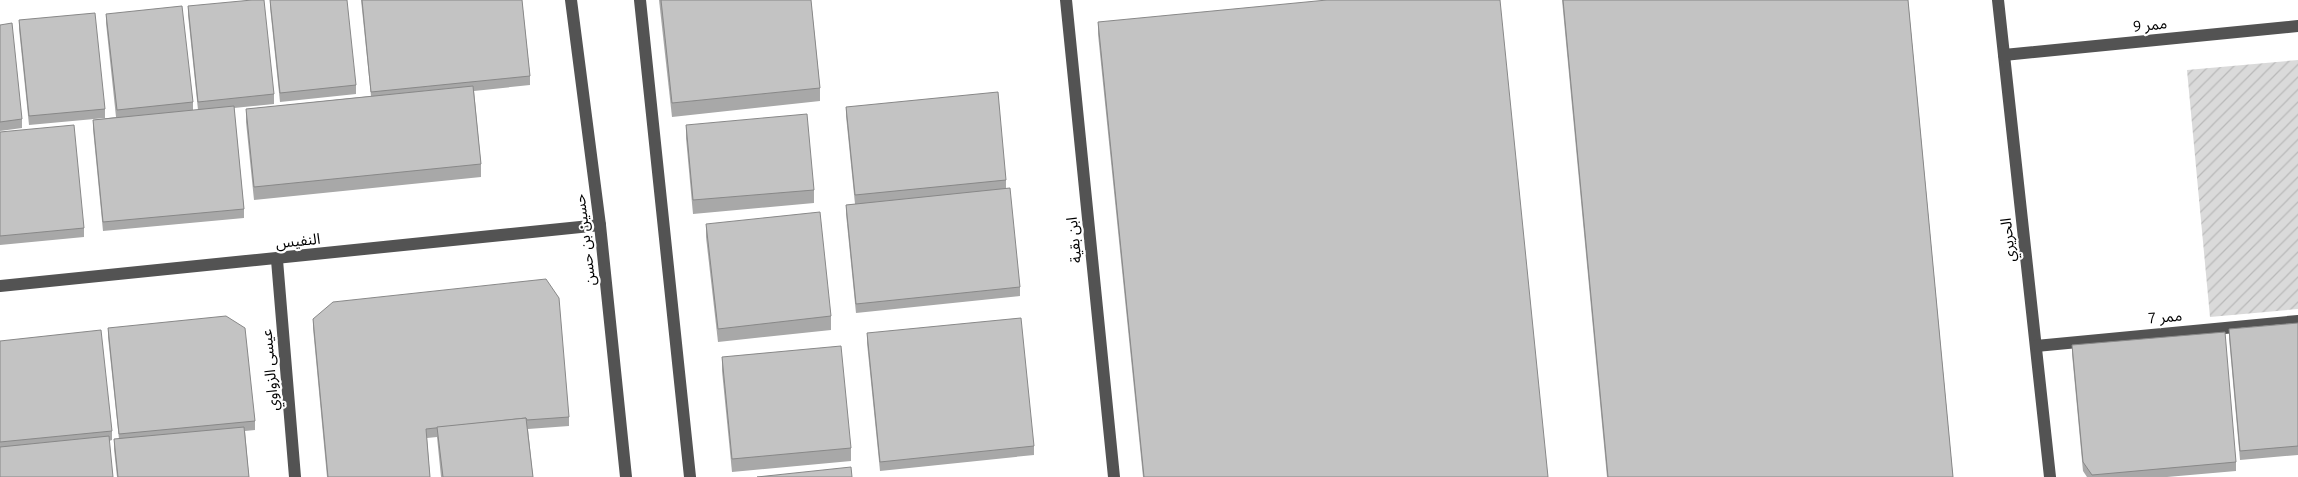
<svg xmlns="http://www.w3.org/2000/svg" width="2298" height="477" font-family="Ubuntu,'Noto Sans Arabic',sans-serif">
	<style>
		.garden { fill: url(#garden-furrows) }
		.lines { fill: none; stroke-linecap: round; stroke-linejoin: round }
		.minor { stroke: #535353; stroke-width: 12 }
		.wall { fill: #a8a8a8 }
		.building { fill: #c3c3c3; stroke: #888 }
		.labels { text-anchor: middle; stroke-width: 4.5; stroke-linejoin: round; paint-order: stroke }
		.street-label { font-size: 15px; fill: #000; stroke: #fff }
	</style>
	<defs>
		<pattern id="garden-furrows" width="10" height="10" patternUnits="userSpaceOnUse" patternTransform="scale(1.25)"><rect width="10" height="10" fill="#dadada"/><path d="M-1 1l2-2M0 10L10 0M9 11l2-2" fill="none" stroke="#b9b9b9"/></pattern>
	</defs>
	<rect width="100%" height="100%" fill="#fff"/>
	<path class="garden" d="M2298 60V309L2210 317 2187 70Z"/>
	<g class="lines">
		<g class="minor">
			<path d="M571 0 600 225 626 477"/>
			<path d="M640 0 690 477"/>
			<path d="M1066 0 1114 477"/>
			<path d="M1998 0 2050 477"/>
			<path d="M2004 55 2298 26"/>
			<path d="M277 260 295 477"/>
			<path d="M0 286 600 225"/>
			<path d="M2036 346 2298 321"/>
		</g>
	</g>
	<g class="wall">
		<path d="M270 0 356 85V94L280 102 270 7Z"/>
		<path d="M361 0H522L530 76V85L474 91 481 164V177L254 200 246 122V109L371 96Z"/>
		<path d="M659 0H811L820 88V101L672 117Z"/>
		<path d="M1562 0H1908L1953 477H1607Z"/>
		<path d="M188 6 274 94V104L234 108 244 209V218L103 231 93 129V120L116 117 106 23V14L193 102V110H198L188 15Z"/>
		<path d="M19 20 105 109V118L29 125 19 29Z"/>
		<path d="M1098 22 1548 477H1143L1098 34Z"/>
		<path d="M0 25 22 119V128L0 131Z"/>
		<path d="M846 107 1006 180V189L1020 287V296L856 313 846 214V205L855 204 846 116Z"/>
		<path d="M686 125 814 190V203L693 214 686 138Z"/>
		<path d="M0 132 84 228V237L0 245Z"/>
		<path d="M706 224 831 316V330L718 342 706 237Z"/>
		<path d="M313 319 569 417V426L528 429 533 477H441L437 437 427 438 430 477H327L313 328Z"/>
		<path d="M2298 323V455L2240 460 2229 338V329Z"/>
		<path d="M108 328 255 421V430L245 431 249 477H117L114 449V439H119L108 337Z"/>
		<path d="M867 333 1034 446V455L880 471 867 343Z"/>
		<path d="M0 341 112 431V440L0 477Z"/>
		<path d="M2072 345 2236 462V471L2167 477H2087L2083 471 2072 354Z"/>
		<path d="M722 357 851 448V461L732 472 722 371Z"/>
	</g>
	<g class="building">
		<path d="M252 0H264L274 94 198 102 188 6Z"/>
		<path d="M270 0H347L356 85 280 93Z"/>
		<path d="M362 0H522L530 76 371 92Z"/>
		<path d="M661 0H811L820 88 672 103Z"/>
		<path d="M1327 0H1500L1548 477H1144L1098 22Z"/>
		<path d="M1563 0H1908L1953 477H1608Z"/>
		<path d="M182 6 193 102 117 110 106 14Z"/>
		<path d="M95 13 105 109 29 116 19 20Z"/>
		<path d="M12 23 22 119 0 122V25Z"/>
		<path d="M473 86 481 164 254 187 246 109Z"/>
		<path d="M998 92 1006 180 855 195 846 107Z"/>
		<path d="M234 106 244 209 103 222 93 120Z"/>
		<path d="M807 114 814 190 693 200 686 125Z"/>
		<path d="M74 125 84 228 0 236V132Z"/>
		<path d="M1010 188 1020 287 856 304 846 205Z"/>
		<path d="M820 212 831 316 718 329 706 224Z"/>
		<path d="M546 279 559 298 569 417 527 420 526 418 426 429 430 477H328L313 319 333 302Z"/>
		<path d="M226 316 245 328 255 421 119 434 108 328Z"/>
		<path d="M1021 318 1034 446 880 462 867 333Z"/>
		<path d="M2298 323V446L2240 451 2229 329Z"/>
		<path d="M101 330 112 431 0 442V341Z"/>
		<path d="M2225 332 2236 462 2092 475 2083 462 2072 345Z"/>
		<path d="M841 346 851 448 732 459 722 357Z"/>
		<path d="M526 418 533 477H443L437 427Z"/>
		<path d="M244 427 249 477H118L114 439Z"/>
		<path d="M109 436 113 477H0V447Z"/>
		<path d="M851 467 852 477H757Z"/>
	</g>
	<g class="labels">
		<g class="street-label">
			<text transform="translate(2150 25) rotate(-6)" y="5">ممر 9</text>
			<text transform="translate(585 240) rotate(-97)" y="5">حسين بن حسن</text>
			<text transform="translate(1074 240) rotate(-96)" y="5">ابن بقية</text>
			<text transform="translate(2008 240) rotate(-96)" y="5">الحريري</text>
			<text transform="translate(298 241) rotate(-6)" y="5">النفيس</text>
			<text transform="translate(2165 317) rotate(-5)" y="5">ممر 7</text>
			<text transform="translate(270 370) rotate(-95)" y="5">عيسى الزواوي</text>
		</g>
	</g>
</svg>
